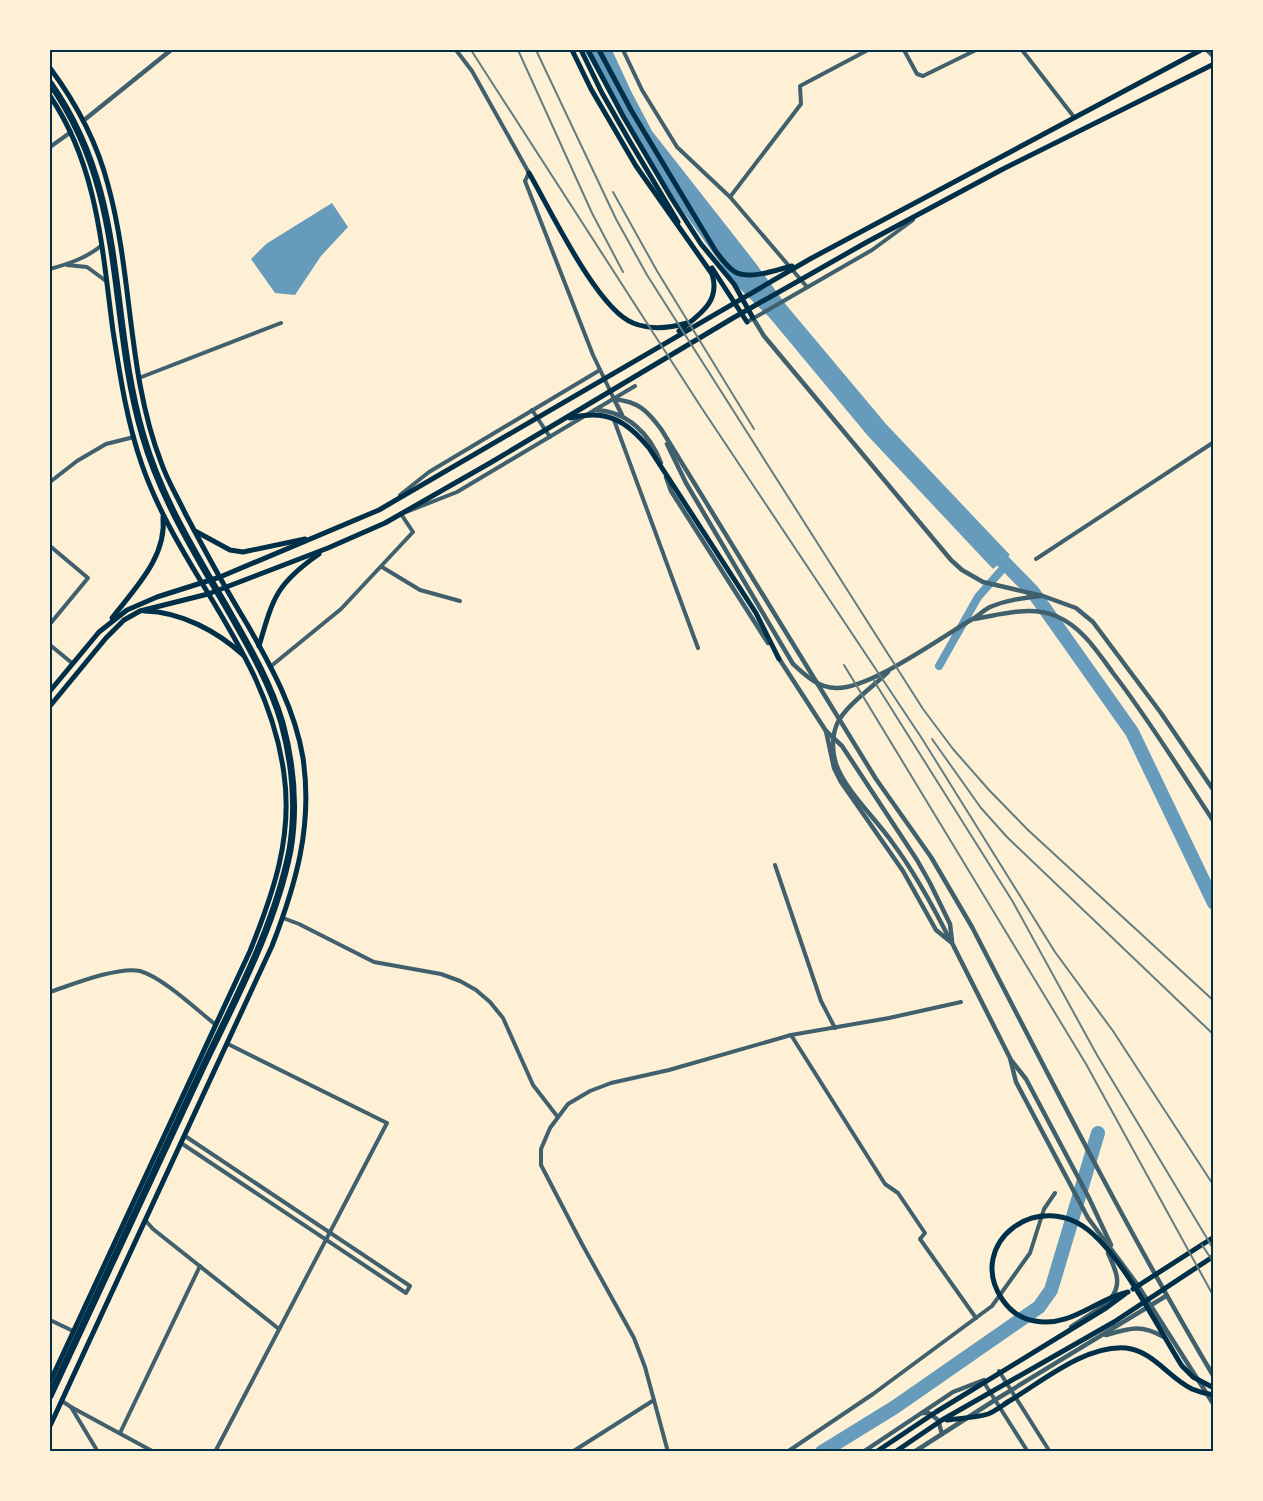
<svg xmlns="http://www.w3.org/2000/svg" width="1263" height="1501" font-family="Mulish,sans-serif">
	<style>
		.water { fill: #669bbc }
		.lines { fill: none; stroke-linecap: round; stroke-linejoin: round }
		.canal { stroke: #669bbc; stroke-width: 8 }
		.river { stroke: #669bbc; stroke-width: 14 }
		.minor { stroke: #3f606c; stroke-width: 4 }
		.tertiary { stroke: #3f606c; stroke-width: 4.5 }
		.secondary { stroke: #003049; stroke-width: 5 }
		.motorway { stroke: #003049; stroke-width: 7 }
		.rail { stroke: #657d81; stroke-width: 2 }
		.neatline { fill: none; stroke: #003049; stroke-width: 2 }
	</style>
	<rect width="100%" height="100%" fill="#fdf0d5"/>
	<g class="water">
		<path d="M584 50H612L631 91 652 131 754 261 787 306 886 424 1010 555 993 569 868 436 769 317 737 286 654 171Z"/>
		<path d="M332 203 348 227 321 256 295 295 275 293 251 259 266 244Z"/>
	</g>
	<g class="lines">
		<path class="canal" d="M939 666 978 597 1006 565"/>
		<g class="river">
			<path d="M991 549 1033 592 1132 732 1214 903"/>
			<path d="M822 1452 895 1407 1039 1307 1051 1290 1098 1133"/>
		</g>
		<g class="minor">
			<path d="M456 50 472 71 529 173 525 181 593 355 614 399"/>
			<path d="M623 50 642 90 677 147 730 197 807 287"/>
			<path d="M904 50 917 74 923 76 976 50"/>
			<path d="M1022 50 1074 117"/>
			<path d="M50 147 71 132"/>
			<path d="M730 197 801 104 800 86 868 50"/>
			<path d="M67 265 87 267 106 281"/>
			<path d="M50 269C68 264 87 258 102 245"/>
			<path d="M747 322 872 250 913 220"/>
			<path d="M139 378 281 323"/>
			<path d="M532 410 550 437"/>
			<path d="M614 420 698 648"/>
			<path d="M50 482 77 461 106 444 134 437"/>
			<path d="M400 495 429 472 600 370"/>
			<path d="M50 546 88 578 50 624"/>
			<path d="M1036 559 1214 442"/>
			<path d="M382 567 420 590 460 601"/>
			<path d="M50 645 72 663"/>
			<path d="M270 667 341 609 413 532 401 514 457 492 635 386"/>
			<path d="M775 865 821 1001 835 1028"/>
			<path d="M283 918 299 924 374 962 441 974 460 981 476 990 490 1002 503 1018 533 1085 557 1116"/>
			<path d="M50 992C71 985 118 966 140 971 162 977 197 1010 216 1025"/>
			<path d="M791 1035 885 1184 898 1193 925 1233 920 1239 976 1318"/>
			<path d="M181 1143 406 1293 410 1286 185 1136"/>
			<path d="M145 1220 153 1229 279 1329"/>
			<path d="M50 1320 73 1331"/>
			<path d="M999 1371 1050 1452"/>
			<path d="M983 1381 1028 1452"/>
			<path d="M62 1401 71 1407 98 1452"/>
			<path d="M71 1407 154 1452"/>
			<path d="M120 1433 200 1266"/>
			<path d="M215 1452 387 1123 228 1044"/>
			<path d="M572 1452 654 1400"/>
			<path d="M668 1452 645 1367 634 1338 582 1244 541 1165V1149L550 1128 568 1104 590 1091 611 1083 669 1070 791 1035 889 1018 961 1002"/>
			<path d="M787 1452 873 1394 992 1306 1030 1253 1044 1209 1055 1193"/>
		</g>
		<g class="tertiary">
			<path d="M1207 50 1214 57"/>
			<path d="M1213 50H1214"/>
			<path d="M83 121 171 50"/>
			<path d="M753 318 764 336 951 560 962 570 983 582 1043 596 1076 608 1093 622 1161 713 1214 791"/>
			<path d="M614 399C638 402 646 409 661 429L876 779 931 857 972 927C1050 1078 1127 1230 1214 1377"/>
			<path d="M614 399 622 415"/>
			<path d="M595 410C627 411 650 434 661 463"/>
			<path d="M667 444 686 483 793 664C805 675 818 688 836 688 870 689 940 638 971 620 978 616 984 610 990 607 1006 600 1024 598 1040 596"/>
			<path d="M666 477 671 491 768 643"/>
			<path d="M974 619C1000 615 1030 605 1056 616 1082 627 1097 651 1113 673 1150 721 1181 772 1214 822"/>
			<path d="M778 657 826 731 834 768 841 782 903 871 936 930 952 943 1010 1058 1016 1082 1088 1218 1137 1284 1214 1405"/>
			<path d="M888 672C874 686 845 706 837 724 832 736 832 751 836 764 845 790 876 819 892 842 915 873 933 906 950 940"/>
			<path d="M826 731 842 746 917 860 930 883 950 924 952 941"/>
			<path d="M1011 1060 1026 1079 1088 1196 1111 1245"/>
			<path d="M1108 1253C1115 1269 1123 1283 1111 1298"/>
			<path d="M1071 1327 1114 1299"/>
			<path d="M1106 1335C1130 1328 1141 1324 1164 1337"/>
			<path d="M922 1413H929L938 1420 942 1434"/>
			<path d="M863 1452 953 1392 984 1380"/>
			<path d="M914 1452 995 1400 1166 1296"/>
		</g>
		<g class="secondary">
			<path d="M572 50 591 89 636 166 712 274C721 302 699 315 679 331"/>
			<path d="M581 50 602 93 629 140 678 222"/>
			<path d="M588 50 623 116 672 199 701 244 734 284 753 318"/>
			<path d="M599 50 631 110 715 250C720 257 727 267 735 272 750 280 776 270 792 266"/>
			<path d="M50 68C76 103 97 142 108 185 133 276 127 374 161 462 167 480 177 496 185 513 205 551 225 588 247 624 271 666 295 709 303 758 313 826 296 884 272 946L50 1426"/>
			<path d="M50 96C98 167 102 249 113 331 120 376 127 422 142 465 181 576 268 653 284 774 293 837 273 894 250 951L50 1382"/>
			<path d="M529 173C550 209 597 309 633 323 650 330 670 328 687 323"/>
			<path d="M712 268 747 322"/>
			<path d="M570 418C606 409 626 420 649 448L756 613 779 659"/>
			<path d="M195 531 230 550 243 552 305 539"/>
			<path d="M145 611C181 612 217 631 243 655"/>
			<path d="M112 618C135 588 167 557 163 517"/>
			<path d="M259 646C273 598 276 584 319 554"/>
			<path d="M50 691 99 632 127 610 157 597 220 577 379 510 810 259 1201 50"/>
			<path d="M50 706 106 638 124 620 140 611 208 594 328 548 385 523 490 463 733 318 867 242 1003 169 1214 64"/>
			<path d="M1133 1289 1214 1237"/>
			<path d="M1128 1292C1096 1299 1070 1328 1035 1321 1022 1319 1010 1311 1002 1299 965 1244 1039 1185 1093 1234 1127 1265 1157 1326 1182 1366L1193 1377 1214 1388"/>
			<path d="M947 1420C960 1418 976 1418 988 1414 996 1411 1004 1404 1011 1400 1044 1380 1086 1345 1126 1348 1153 1351 1169 1378 1192 1389 1199 1392 1206 1394 1214 1395"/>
			<path d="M876 1452 936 1412 1106 1308 1125 1294"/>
			<path d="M895 1452 942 1420 1114 1322 1214 1256"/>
		</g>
		<path class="motorway" d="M50 83C129 195 107 313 143 436 161 498 195 553 227 608 248 645 270 682 282 723 293 764 297 808 290 850 275 926 236 998 203 1067 152 1177 101 1286 50 1396"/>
		<g class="rail">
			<path d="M471 50 701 407 921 737 1055 952 1113 1031 1214 1186"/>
			<path d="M518 50 592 213 623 272"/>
			<path d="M536 50 616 219 647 275 923 709 953 749 989 790 1028 830 1214 1001"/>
			<path d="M613 192 657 271 754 429"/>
			<path d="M844 665 1086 1064 1214 1297"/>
			<path d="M874 681 1013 902 1097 1055 1214 1250"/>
			<path d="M932 739 981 808 1007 837 1214 1035"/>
			<path d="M1202 1245 1214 1263"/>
		</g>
	</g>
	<rect width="1263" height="1501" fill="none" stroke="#fdf0d5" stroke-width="102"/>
	<rect x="51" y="51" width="1161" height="1399" class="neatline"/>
</svg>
